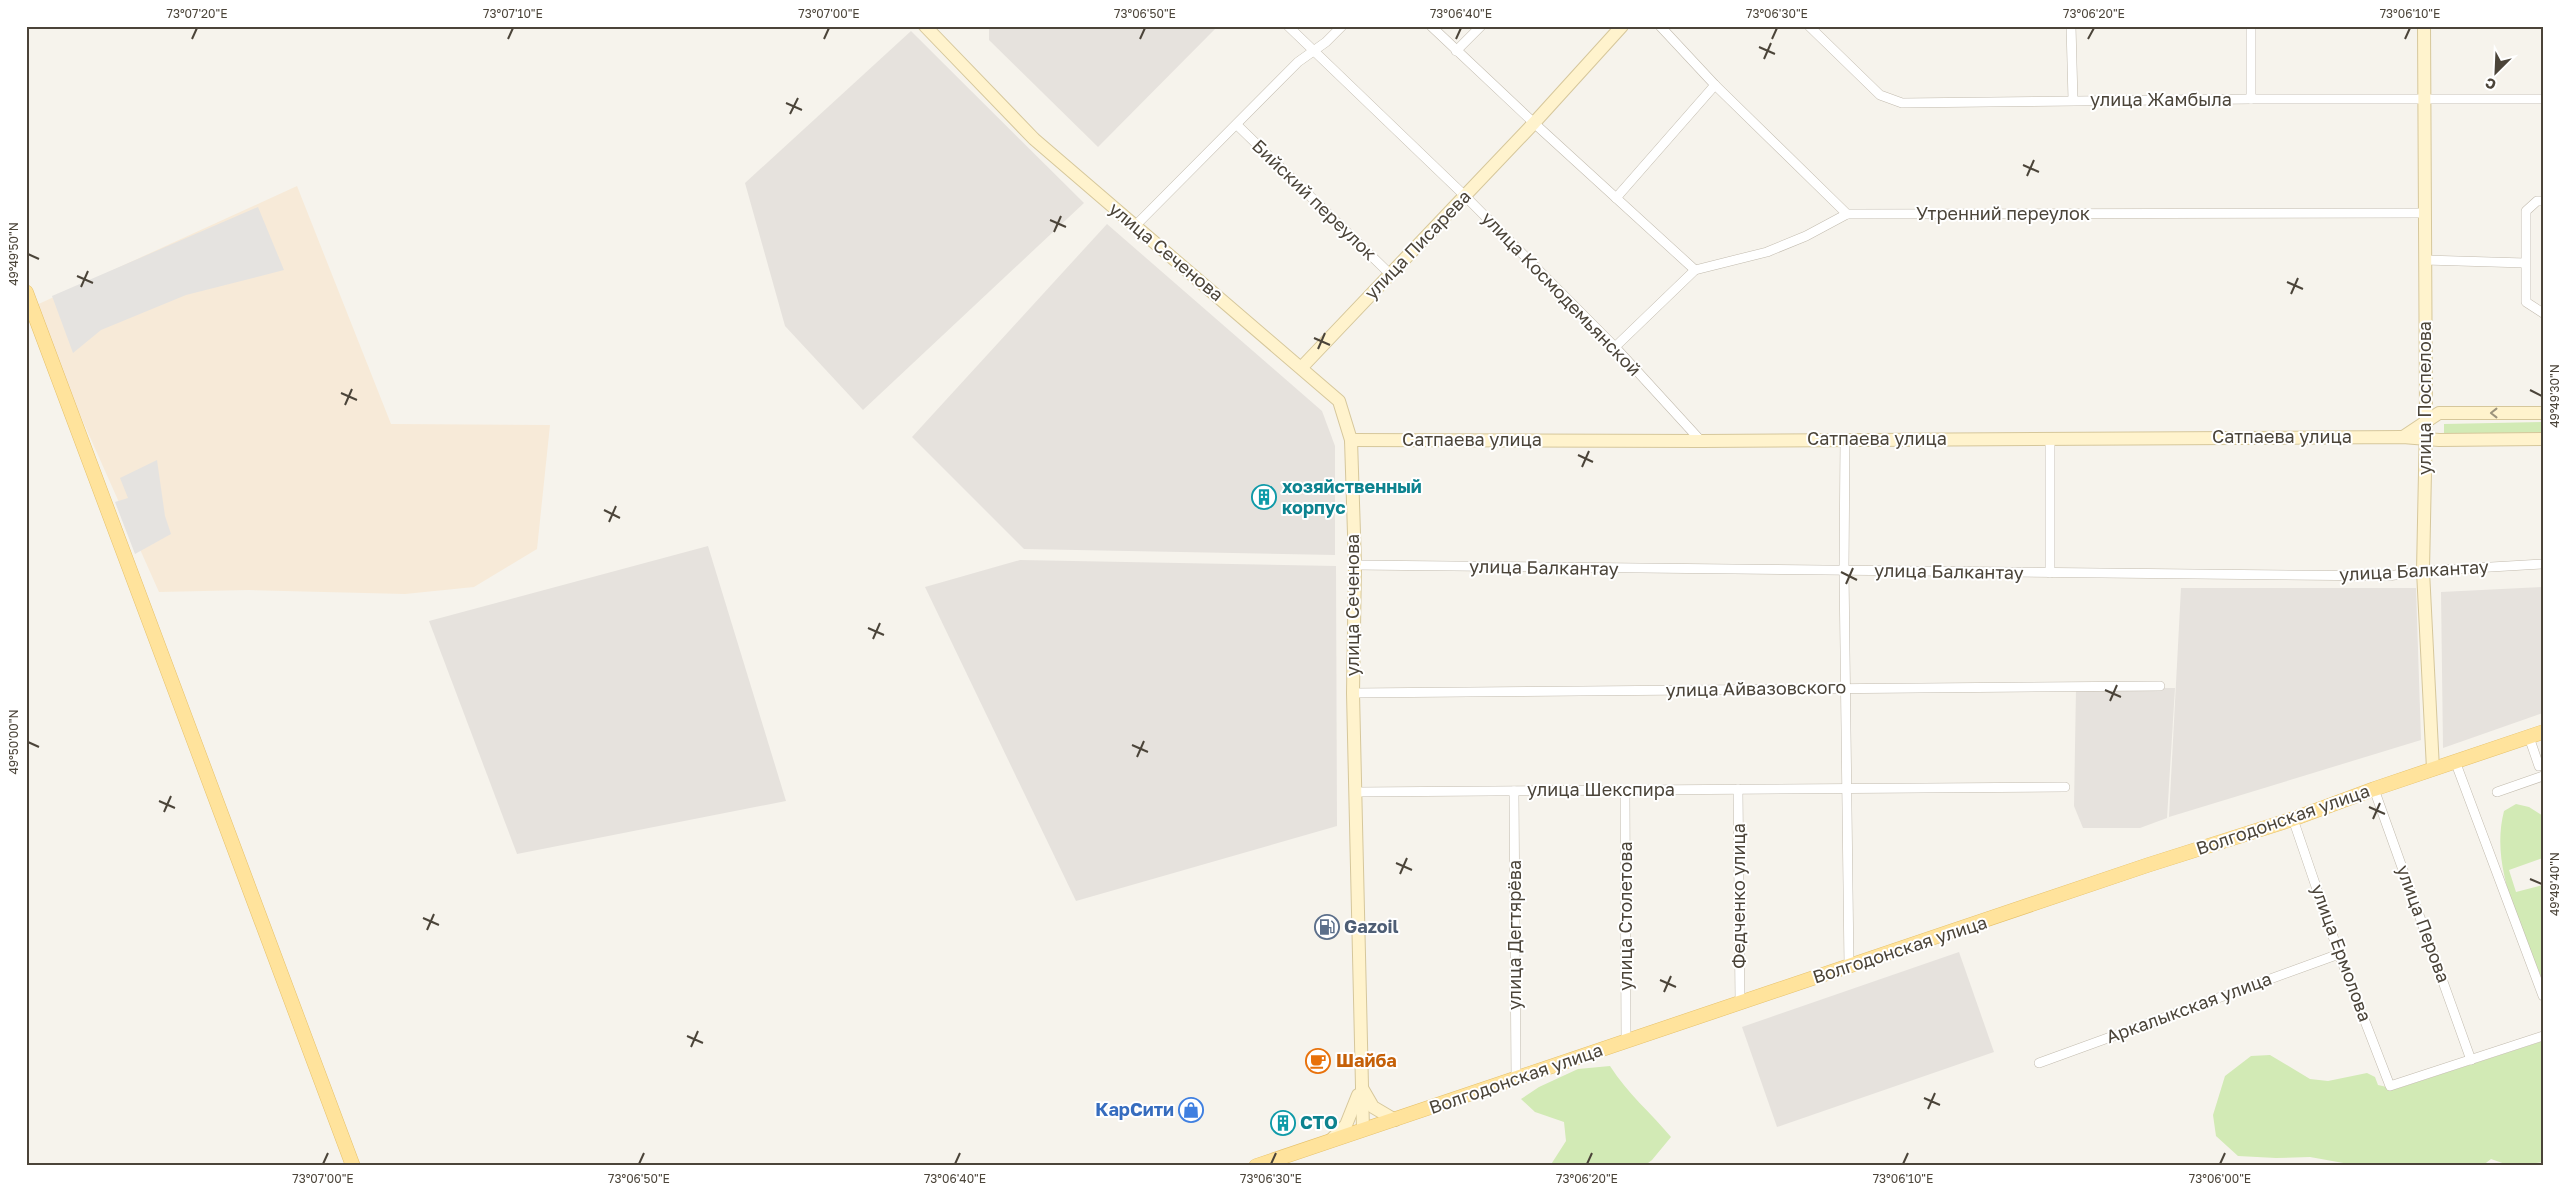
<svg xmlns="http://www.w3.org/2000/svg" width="2569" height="1192" font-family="'Golos Text',sans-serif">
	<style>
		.commercial { fill: #f7ead8 }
		.industrial { fill: #e6e2dd }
		.green { fill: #d2eab5 }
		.parking { fill: #e5e3e0 }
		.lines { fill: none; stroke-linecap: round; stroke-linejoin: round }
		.street-casing { stroke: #c2bbae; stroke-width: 10 }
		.secondary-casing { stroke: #d6c79b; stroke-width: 14 }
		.primary-casing { stroke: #e6c16a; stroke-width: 15 }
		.street { stroke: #fff; stroke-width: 9 }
		.secondary { stroke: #fff3cd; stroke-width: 12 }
		.primary { stroke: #ffe39c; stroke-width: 14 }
		.oneway { stroke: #9c937c }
		.ticks { fill: none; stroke: #4b4439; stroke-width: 2 }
		.labels { text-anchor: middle; stroke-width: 4; stroke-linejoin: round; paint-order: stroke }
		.street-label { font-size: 18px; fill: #4b4439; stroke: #fff }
		.culture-label { font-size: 18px; font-weight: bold; fill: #0d838f; stroke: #fff; text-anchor: start }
		.service-label { font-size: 18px; font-weight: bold; fill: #4e5e75; stroke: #fff; text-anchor: start }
		.food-label { font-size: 18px; font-weight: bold; fill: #c56008; stroke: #fff; text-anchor: start }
		.shop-label { font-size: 18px; font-weight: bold; fill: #366cbe; stroke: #fff; text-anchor: end }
		.neatline { fill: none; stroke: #4b4439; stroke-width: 2 }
		.ticks-label { font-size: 12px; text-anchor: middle; fill: #4b4439 }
	</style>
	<rect width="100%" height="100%" fill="#f6f3ec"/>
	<path class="commercial" d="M297 186 391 424 550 425 537 549 474 587 405 594 249 590 159 592 32 307Z"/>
	<g class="industrial">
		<path d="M989 26H1218L1098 147 989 40Z"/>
		<path d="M911 31 1084 203 863 410 785 326 745 183Z"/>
		<path d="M1107 224 1322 411 1335 446V555L1024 549 912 437Z"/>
		<path d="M708 546 786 801 517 854 429 621Z"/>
		<path d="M1020 560 1336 566 1337 826 1076 901 925 587Z"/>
		<path d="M2543 587V713L2443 748 2441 592Z"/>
		<path d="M2181 588H2416L2421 740 2169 817Z"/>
		<path d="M2076 688H2175L2167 818 2140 828H2083L2074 806Z"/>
		<path d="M1959 952 1994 1052 1777 1127 1742 1027Z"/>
	</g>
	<g class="green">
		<path d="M2543 422V441L2444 442V424Z"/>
		<path d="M2516 804 2529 807 2543 816V858L2509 870 2516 892 2543 885V982C2523 928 2489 869 2504 811Z"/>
		<path d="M2543 1041V1162L2511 1166 2491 1159 2482 1166H2360L2310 1157 2276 1158 2238 1156 2216 1136 2213 1115 2225 1076 2251 1056 2270 1055 2310 1079 2328 1081 2367 1073 2375 1077 2378 1085 2396 1089Z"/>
		<path d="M1610 1066C1627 1093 1651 1113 1671 1137L1652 1160 1644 1166H1550L1566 1141 1564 1122 1535 1112 1521 1099 1539 1087 1578 1069Z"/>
	</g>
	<g class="parking">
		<path d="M258 207 284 270 186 295 101 330 73 353 52 296Z"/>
		<path d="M157 460 165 516 171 534 135 554 115 502 128 498 120 478Z"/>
	</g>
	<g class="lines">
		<defs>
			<g id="street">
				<path d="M1288 26 1465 196 1615 347 1701 441"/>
				<path d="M1431 26 1534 123 1695 270"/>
				<path d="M1660 26 1715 85 1847 214 2425 213"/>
				<path d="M1809 26 1880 95 1902 103 2251 99H2543"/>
				<path d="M2071 26 2073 100"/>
				<path d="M2251 26V99"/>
				<path d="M1456 51 1481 26"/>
				<path d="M1237 125 1390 274"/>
				<path d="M1616 198 1715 85"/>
				<path d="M2543 201H2537L2526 211V302L2543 313"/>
				<path d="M1135 226 1298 62 1326 42 1342 26"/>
				<path d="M2425 260 2525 263"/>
				<path d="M1615 347 1695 270 1767 252 1806 236 1847 214"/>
				<path d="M1845 440 1844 571 1849 966"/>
				<path d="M1355 565 2388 576 2423 571 2543 564"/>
				<path d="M2050 573V438"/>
				<path d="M1353 693 2160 686"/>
				<path d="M2529 737 2539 766 2543 765"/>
				<path d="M2455 761 2543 996"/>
				<path d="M1738 789 1740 1003"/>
				<path d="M2374 789 2471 1060"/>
				<path d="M1625 790 1626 1043"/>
				<path d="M1514 791 1516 1079"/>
				<path d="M1356 792 2065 787"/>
				<path d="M2497 792 2543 776"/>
				<path d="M2293 819 2339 954 2390 1086 2543 1036"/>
				<path d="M2039 1063 2339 954"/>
			</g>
			<g id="secondary">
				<path d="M925 26 1034 139 1339 401 1351 440 1355 565 1353 693 1363 1130"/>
				<path d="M2424 26 2426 422 2423 571 2433 769"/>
				<path d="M1302 367 1534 123 1622 26"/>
				<path d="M2403 437 2439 413H2543"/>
				<path d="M1351 440 1701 441 2403 437 2439 440 2543 439"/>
				<path d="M1362 1088 1373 1107 1395 1120"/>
				<path d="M1330 1141 1346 1125 1358 1095"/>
			</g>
			<g id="primary">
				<path d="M26 292 353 1166"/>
				<path d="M1256 1166 2148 865 2293 819 2374 789 2543 732"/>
			</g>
		</defs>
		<use href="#street" class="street-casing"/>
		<use href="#secondary" class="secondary-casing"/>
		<use href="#primary" class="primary-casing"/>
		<use href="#street" class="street"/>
		<use href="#secondary" class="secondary"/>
		<use href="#primary" class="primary"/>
	</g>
	<defs><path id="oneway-chevron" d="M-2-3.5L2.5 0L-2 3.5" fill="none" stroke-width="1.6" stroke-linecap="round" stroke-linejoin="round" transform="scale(1.25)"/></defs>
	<use class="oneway" href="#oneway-chevron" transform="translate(2494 413) rotate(180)"/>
	<path class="ticks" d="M192 39 197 28M508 39 513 28M824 39 829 28M1140 39 1145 28M1456 39 1461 28M1772 39 1777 28M2088 39 2094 28M2405 39 2410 28M1759 47 1775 54M1764 59 1771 43M786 103 802 110M790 114 798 98M2023 165 2039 172M2027 176 2034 160M1050 220 1066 227M1054 232 1061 216M28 254 39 259M77 276 93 283M2287 282 2303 289M81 287 88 271M2291 294 2298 278M1314 338 1330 345M1318 349 1325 333M2530 390 2542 396M341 393 357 400M345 405 352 389M1578 455 1593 462M1582 467 1589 451M604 510 620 518M609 522 616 506M1841 572 1857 580M1846 584 1853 568M868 628 884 635M873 639 880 623M2105 690 2121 697M2110 701 2117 685M28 742 39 747M1132 745 1148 752M1137 757 1144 741M159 801 175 808M2369 807 2385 814M164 812 171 796M2373 819 2380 803M1396 863 1412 870M1400 874 1407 858M2530 879 2542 884M423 918 439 925M427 930 434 914M1660 980 1676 987M1664 992 1671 976M687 1036 703 1043M691 1047 698 1031M1924 1098 1940 1105M1928 1109 1935 1093M323 1164 328 1153M639 1164 644 1153M955 1164 960 1153M1271 1164 1276 1153M1587 1164 1592 1153M1903 1164 1908 1153M2220 1164 2225 1153"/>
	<defs>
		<symbol id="building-ring" viewBox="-11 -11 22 22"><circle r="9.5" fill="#fff" stroke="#0f9aa8" stroke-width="1.5"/><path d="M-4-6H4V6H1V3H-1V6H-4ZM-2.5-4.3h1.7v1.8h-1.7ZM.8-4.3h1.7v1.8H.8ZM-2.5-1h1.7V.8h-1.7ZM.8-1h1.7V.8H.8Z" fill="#0f9aa8"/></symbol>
		<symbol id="fuel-ring" viewBox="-11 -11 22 22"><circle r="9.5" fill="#fff" stroke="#5c6f8a" stroke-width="1.5"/><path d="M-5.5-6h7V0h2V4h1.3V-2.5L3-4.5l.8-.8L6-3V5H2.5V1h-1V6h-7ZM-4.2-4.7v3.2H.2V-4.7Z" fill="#5c6f8a"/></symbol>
		<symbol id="cafe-ring" viewBox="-11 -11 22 22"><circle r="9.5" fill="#fff" stroke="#e8710a" stroke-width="1.5"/><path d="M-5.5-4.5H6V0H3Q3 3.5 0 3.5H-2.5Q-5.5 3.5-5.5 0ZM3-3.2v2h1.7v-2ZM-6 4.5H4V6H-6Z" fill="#e8710a"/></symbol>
		<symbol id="shop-ring" viewBox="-11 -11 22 22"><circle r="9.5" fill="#fff" stroke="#3f7fe0" stroke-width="1.5"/><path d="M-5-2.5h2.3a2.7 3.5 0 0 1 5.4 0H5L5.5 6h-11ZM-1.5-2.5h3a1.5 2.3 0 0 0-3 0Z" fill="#3f7fe0"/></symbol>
	</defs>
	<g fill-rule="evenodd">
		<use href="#building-ring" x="1250" y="483" width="28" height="28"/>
		<use href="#fuel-ring" x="1313" y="913" width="28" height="28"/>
		<use href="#cafe-ring" x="1304" y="1047" width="28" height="28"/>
		<use href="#shop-ring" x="1177" y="1096" width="28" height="28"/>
		<use href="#building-ring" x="1269" y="1109" width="28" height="28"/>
	</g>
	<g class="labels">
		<g class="street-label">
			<text x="2161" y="106">улица Жамбыла</text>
			<text transform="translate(1314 200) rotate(44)" y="6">Бийский переулок</text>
			<text x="2003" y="220">Утренний переулок</text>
			<text transform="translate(1418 245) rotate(-46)" y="6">улица Писарева</text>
			<text transform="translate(1166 252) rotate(40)" y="6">улица Сеченова</text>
			<text transform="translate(1561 294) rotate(46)" y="6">улица Космодемьянской</text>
			<text transform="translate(2425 398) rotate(-90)" y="6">улица Поспелова</text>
			<text x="2282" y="443">Сатпаева улица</text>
			<text x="1877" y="445">Сатпаева улица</text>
			<text x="1472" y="446">Сатпаева улица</text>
			<text transform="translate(1544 568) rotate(1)" y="6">улица Балкантау</text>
			<text transform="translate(2414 571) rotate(-3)" y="6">улица Балкантау</text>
			<text transform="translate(1949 572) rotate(1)" y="6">улица Балкантау</text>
			<text transform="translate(1353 605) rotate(-90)" y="6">улица Сеченова</text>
			<text transform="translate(1756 689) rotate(-1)" y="6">улица Айвазовского</text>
			<text x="1601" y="796">улица Шекспира</text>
			<text transform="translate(2283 820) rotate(-19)" y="6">Волгодонская улица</text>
			<text transform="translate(1739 896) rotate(-90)" y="6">Федченко улица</text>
			<text transform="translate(1626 916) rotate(-90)" y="6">улица Столетова</text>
			<text transform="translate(2423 924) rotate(70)" y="6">улица Перова</text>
			<text transform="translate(1515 935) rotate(-90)" y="6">улица Дегтярёва</text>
			<text transform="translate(1900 950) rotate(-18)" y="6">Волгодонская улица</text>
			<text transform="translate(2341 953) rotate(70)" y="6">улица Ермолова</text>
			<text transform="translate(2189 1008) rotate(-20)" y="6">Аркалыкская улица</text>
			<text transform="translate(1516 1079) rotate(-19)" y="6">Волгодонская улица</text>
		</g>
		<g class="culture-label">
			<text x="1282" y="493">хозяйственный<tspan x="1282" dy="21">корпус</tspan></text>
			<text x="1300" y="1129">СТО</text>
		</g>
		<g class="service-label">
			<text x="1344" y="933">Gazoil</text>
		</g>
		<g class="food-label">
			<text x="1336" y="1067">Шайба</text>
		</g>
		<g class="shop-label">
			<text x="1174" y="1116">КарСити</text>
		</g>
	</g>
	<rect width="2569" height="1192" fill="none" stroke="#ffffff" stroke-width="55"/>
	<g transform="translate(2496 72) rotate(204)" stroke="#ffffff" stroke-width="4" paint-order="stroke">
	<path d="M0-4L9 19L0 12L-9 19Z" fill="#4b4439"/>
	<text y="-8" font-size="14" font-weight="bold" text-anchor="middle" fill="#4b4439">С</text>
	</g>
	<rect x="28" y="28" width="2514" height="1136" class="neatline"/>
	<g class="ticks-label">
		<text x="197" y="18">73°07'20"E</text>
		<text x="513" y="18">73°07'10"E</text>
		<text x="829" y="18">73°07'00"E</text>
		<text x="1145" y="18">73°06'50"E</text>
		<text x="1461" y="18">73°06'40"E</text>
		<text x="1777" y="18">73°06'30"E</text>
		<text x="2094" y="18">73°06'20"E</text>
		<text x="2410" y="18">73°06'10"E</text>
		<text transform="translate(14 254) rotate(-90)" y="4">49°49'50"N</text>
		<text transform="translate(2555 396) rotate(-90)" y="4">49°49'30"N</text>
		<text transform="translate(14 742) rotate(-90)" y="4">49°50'00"N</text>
		<text transform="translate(2555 884) rotate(-90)" y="4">49°49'40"N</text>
		<text x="323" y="1183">73°07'00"E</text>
		<text x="639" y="1183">73°06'50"E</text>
		<text x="955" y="1183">73°06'40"E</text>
		<text x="1271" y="1183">73°06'30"E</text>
		<text x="1587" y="1183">73°06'20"E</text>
		<text x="1903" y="1183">73°06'10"E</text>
		<text x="2220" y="1183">73°06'00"E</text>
	</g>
</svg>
